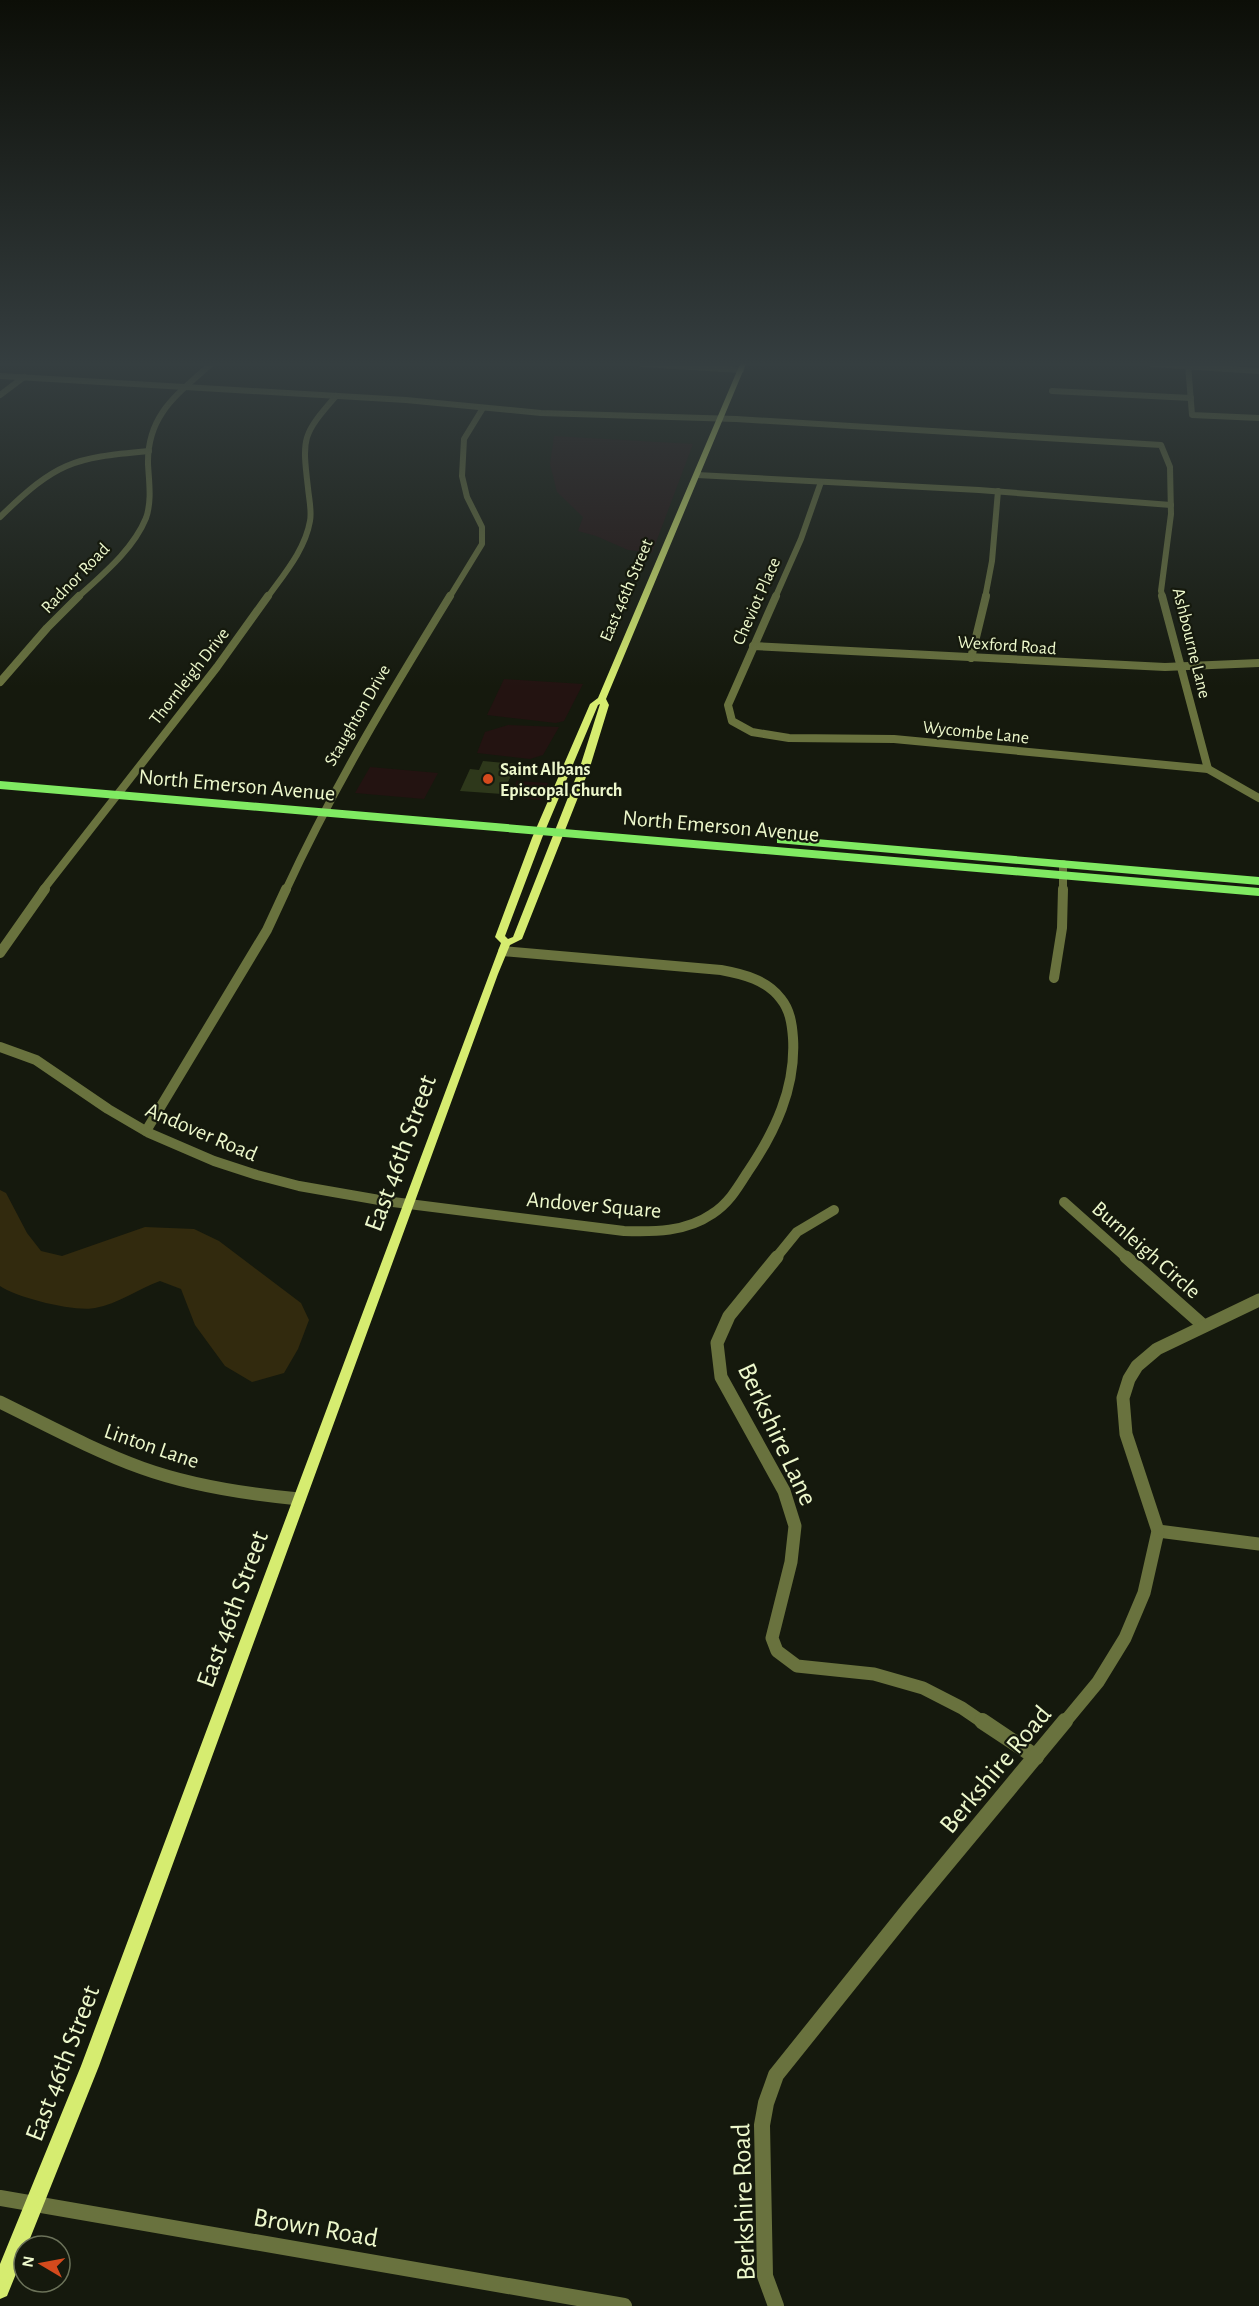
<svg xmlns="http://www.w3.org/2000/svg" width="1259" height="2306" font-family="'Alegreya Sans',sans-serif">
	<style>
		.green { fill: #231311 }
		.water { fill: #322a0e }
		.building { fill: #2e381b }
		.lines { fill: none; stroke-linecap: round; stroke-linejoin: round }
		.minor-far4 { stroke: #69723e; stroke-width: 6 }
		.minor-far3 { stroke: #69723e; stroke-width: 8 }
		.minor-far2 { stroke: #69723e; stroke-width: 10 }
		.minor-far1 { stroke: #69723e; stroke-width: 13 }
		.minor { stroke: #69723e; stroke-width: 16 }
		.secondary { fill: #d6ec70; fill-rule: evenodd }
		.primary { fill: #80ea62; fill-rule: evenodd }
		.poi-dot { fill: #d44a1d; stroke: #15190d; stroke-width: 2 }
		.labels { text-anchor: middle; stroke-width: 4.5; stroke-linejoin: round; paint-order: stroke }
		.far-street-label { font-size: 18px; fill: #edf8cc; stroke: #15190d }
		.far-poi-label { font-size: 18px; font-weight: bold; fill: #edf8cc; stroke: #15190d; text-anchor: start }
		.street-label { font-size: 22px; fill: #edf8cc; stroke: #15190d }
		.near-street-label { font-size: 27px; fill: #edf8cc; stroke: #15190d }
	</style>
	<rect width="100%" height="100%" fill="#15190d"/>
	<g class="green">
		<path d="M554 436 693 444 652 553 628 550 596 536 578 531 583 517 557 492 550 464Z"/>
		<path d="M504 679 583 684 564 721 556 723 487 715Z"/>
		<path d="M508 725 559 727 543 755 530 759 477 753 485 732Z"/>
		<path d="M370 767 438 773 424 799 355 793Z"/>
		<path d="M517 781 548 783 541 800 510 797Z"/>
	</g>
	<path class="water" d="M0 1190 6 1193 27 1233 41 1251 62 1256 145 1227 194 1229 219 1241 301 1303 309 1320 298 1349 284 1373 252 1382 225 1366 195 1325 181 1289 160 1281C138 1289 118 1304 95 1308 75 1312 17 1298 0 1286Z"/>
	<path class="building" d="M483 761 517 764 502 794 460 791 470 769 479 770Z"/>
	<g class="lines">
		<g class="minor-far4">
			<path d="M642 364 741 370"/>
			<path d="M1151 364 1259 371"/>
			<path d="M1188 364 1192 415 1259 418"/>
			<path d="M0 376 406 400 541 413 736 419 1161 445 1170 467 1171 514 1161 591 1163 598"/>
			<path d="M1052 391 1191 398"/>
			<path d="M0 395 24 377"/>
			<path d="M697 475 979 490 1171 505"/>
			<path d="M0 517C57 462 71 458 149 451"/>
			<path d="M77 598C102 575 133 550 146 518 152 501 149 482 148 464 147 414 178 394 211 364"/>
			<path d="M267 598C284 574 305 550 310 521 312 511 309 499 308 488 302 437 302 435 336 396"/>
			<path d="M449 598 482 544V527L467 497 462 476 464 439 483 408"/>
			<path d="M775 598 801 539 821 482"/>
			<path d="M985 598 992 561 998 491"/>
		</g>
		<g class="minor-far3">
			<path d="M776 596 728 705 732 721 752 732 789 738 894 739 1208 769"/>
			<path d="M1162 596 1208 769 1259 798"/>
			<path d="M753 646 1165 667 1259 663"/>
			<path d="M971 658 986 596"/>
			<path d="M0 682 47 628 79 596"/>
			<path d="M43 890 217 667 268 596"/>
			<path d="M286 890C333 788 391 692 450 596"/>
			<path d="M1063 890V864"/>
		</g>
		<g class="minor-far2">
			<path d="M0 953 45 889"/>
			<path d="M1054 978 1062 928 1063 889"/>
			<path d="M0 1047 36 1060 108 1109 149 1133 214 1161 257 1175 299 1186 385 1201 624 1231C654 1232 686 1232 712 1214 728 1204 737 1189 747 1173 775 1132 796 1088 793 1038 792 1024 790 1010 781 999 767 980 743 974 721 970L503 951"/>
			<path d="M146 1131 267 930 286 889"/>
			<path d="M1064 1202 1128 1259"/>
			<path d="M775 1259 797 1232 834 1210"/>
		</g>
		<g class="minor-far1">
			<path d="M777 1257 729 1316 717 1343 721 1377 784 1491 795 1526 791 1562 772 1638 777 1651 797 1666 874 1674 923 1688 962 1708 984 1723"/>
			<path d="M1126 1257 1204 1326"/>
			<path d="M0 1402C47 1425 93 1450 142 1468 192 1486 246 1494 299 1499"/>
			<path d="M1158 1531 1259 1544"/>
			<path d="M1064 1723 1098 1682 1125 1638 1144 1593 1158 1531 1126 1434 1123 1398 1129 1379 1137 1366 1157 1349 1259 1300"/>
		</g>
		<g class="minor">
			<path d="M982 1721 1036 1757"/>
			<path d="M0 2198 624 2306"/>
			<path d="M776 2306 765 2276 762 2125 766 2103 776 2075 909 1909 1065 1721"/>
		</g>
		<path class="secondary" d="M740 364H746L606 699 609 705 590 767 522 939 510 945 498 974 99 2066 27 2246H24V2254L7 2296 0 2299V2264L81 2066 501 943 495 937 532 838 590 704 598 698ZM600 704 580 767 513 937 508 939 505 936 542 838 598 705Z"/>
		<g class="primary">
			<path d="M0 781 1259 888V896L0 789Z"/>
			<path d="M781 836 1259 877V885L777 843V837Z"/>
		</g>
	</g>
	<linearGradient id="sky" x2="0" y2="1"><stop stop-color="#0c0e07"/><stop offset="0.53" stop-color="#353e40"/><stop offset="1" stop-color="#353e40" stop-opacity="0"/></linearGradient>
	<rect width="1259" height="687" fill="url(#sky)"/>
	<circle class="poi-dot" cx="488" cy="779" r="6"/>
	<g class="labels">
		<g class="far-street-label">
			<text transform="translate(75 578) rotate(-46)" y="6">Radnor Road</text>
			<text transform="translate(626 590) rotate(-67)" y="6">East 46th Street</text>
			<text transform="translate(756 601) rotate(-66)" y="6">Cheviot Place</text>
			<text transform="translate(1192 643) rotate(76)" y="6">Ashbourne Lane</text>
			<text transform="translate(1007 645) rotate(4)" y="6">Wexford Road</text>
			<text transform="translate(189 676) rotate(-52)" y="6">Thornleigh Drive</text>
			<text transform="translate(357 715) rotate(-60)" y="6">Staughton Drive</text>
			<text transform="translate(976 732) rotate(6)" y="6">Wycombe Lane</text>
		</g>
		<g class="far-poi-label">
			<text x="500" y="775">Saint Albans<tspan x="500" dy="21">Episcopal Church</tspan></text>
		</g>
		<g class="street-label">
			<text transform="translate(237 784) rotate(5)" y="8">North Emerson Avenue</text>
			<text transform="translate(721 825) rotate(5)" y="8">North Emerson Avenue</text>
			<text transform="translate(202 1131) rotate(23)" y="8">Andover Road</text>
			<text transform="translate(594 1204) rotate(5)" y="8">Andover Square</text>
			<text transform="translate(1147 1249) rotate(41)" y="8">Burnleigh Circle</text>
			<text transform="translate(152 1445) rotate(19)" y="8">Linton Lane</text>
		</g>
		<g class="near-street-label">
			<text transform="translate(400 1153) rotate(-70)" y="9">East 46th Street</text>
			<text transform="translate(778 1434) rotate(65)" y="9">Berkshire Lane</text>
			<text transform="translate(232 1609) rotate(-70)" y="9">East 46th Street</text>
			<text transform="translate(995 1769) rotate(-50)" y="9">Berkshire Road</text>
			<text transform="translate(62 2063) rotate(-69)" y="9">East 46th Street</text>
			<text transform="translate(743 2202) rotate(-92)" y="9">Berkshire Road</text>
			<text transform="translate(316 2227) rotate(10)" y="9">Brown Road</text>
		</g>
	</g>
	<g transform="translate(42 2264) rotate(280)"><circle r="28" fill="#15190d" stroke="#6b7259" stroke-width="1.5"/>
	<path d="M0-4.5L10 22L0 15L-10 22Z" fill="#d44a1d"/>
	<text y="-9" font-size="16" font-weight="bold" text-anchor="middle" fill="#edf8cc">N</text>
	</g>
</svg>
